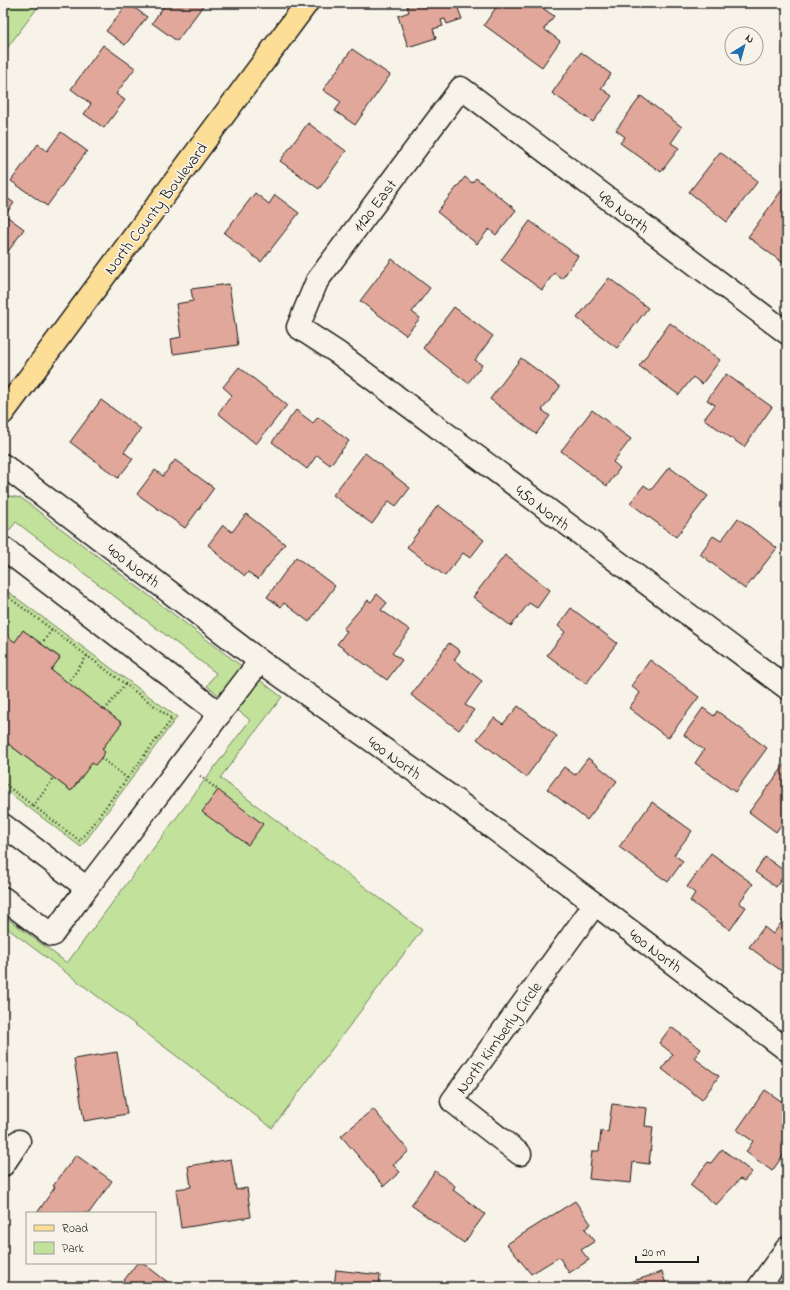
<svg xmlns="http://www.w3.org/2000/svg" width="790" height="1290" font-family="'Indie Flower',sans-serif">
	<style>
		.green { fill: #c2e29b; stroke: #6f7f5c }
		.building { fill: #e0a79a; stroke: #1c1c1c }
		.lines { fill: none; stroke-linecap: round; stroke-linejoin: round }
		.minor-casing { stroke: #1c1c1c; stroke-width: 25 }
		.major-casing { stroke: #1c1c1c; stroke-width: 25 }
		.path { stroke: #1c1c1c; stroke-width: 2.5; stroke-dasharray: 1 3; stroke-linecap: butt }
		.minor { stroke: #f7f3e8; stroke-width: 22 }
		.major { stroke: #fcde96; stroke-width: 22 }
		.labels { text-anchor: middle; stroke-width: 3.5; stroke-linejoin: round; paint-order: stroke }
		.street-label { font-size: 16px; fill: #1c1c1c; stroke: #f7f3e8 }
	</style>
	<rect width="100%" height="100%" fill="#f7f3e8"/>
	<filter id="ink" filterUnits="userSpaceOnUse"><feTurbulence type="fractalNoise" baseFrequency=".025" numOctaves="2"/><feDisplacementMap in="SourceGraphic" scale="8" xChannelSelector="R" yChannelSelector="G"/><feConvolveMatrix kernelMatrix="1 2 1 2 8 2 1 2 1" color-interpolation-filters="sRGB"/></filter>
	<g filter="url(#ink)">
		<g class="green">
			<path d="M3 3H41L7 48 3 45Z"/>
			<path d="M3 495 21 498 282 697 220 778 422 930 272 1128 3 925V915L67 963 250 720 207 686 216 673 16 522 3 538Z"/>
			<path d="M3 588 177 717 81 847 3 788V740L71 791 92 763 95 765 105 752 102 749 122 723 51 670 60 657 24 631 15 642 3 633Z"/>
		</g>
		<g class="building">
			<path d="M128 3 147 17 125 45 106 31Z"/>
			<path d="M166 3H205L177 41 152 23Z"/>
			<path d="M406 3H456L462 19 447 24 445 19 441 20 443 26 433 29 436 38 408 47 398 16 409 12Z"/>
			<path d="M499 3H536L554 16 544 29 560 41 542 67 484 25Z"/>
			<path d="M103 45 135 68 116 94 125 100 104 128 84 114 91 104 71 89Z"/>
			<path d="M352 49 390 75 355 125 335 111 341 102 323 90Z"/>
			<path d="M581 52 611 74 601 88 612 96 593 122 552 93Z"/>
			<path d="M641 96 682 127 671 143 679 148 661 172 620 143 625 137 616 130Z"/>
			<path d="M308 123 346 151 319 189 280 161Z"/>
			<path d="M61 132 87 151 47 206 11 181 38 144 47 151Z"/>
			<path d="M720 152 758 181 727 222 689 192Z"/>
			<path d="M465 177 472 183 476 178 516 210 496 235 489 229 477 244 437 212Z"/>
			<path d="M784 187 787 189V266L748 237Z"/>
			<path d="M255 193 269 204 275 195 299 213 261 262 224 233Z"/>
			<path d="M3 195 14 203 5 215 24 229 7 253 3 250Z"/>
			<path d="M530 221 578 256 562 279 554 273 542 290 501 260Z"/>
			<path d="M392 259 430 288 412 312 420 318 406 335 360 301Z"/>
			<path d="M609 278 648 308 617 348 577 318Z"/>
			<path d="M229 284 238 345 173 354 171 339 181 337 176 304 193 301 191 289Z"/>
			<path d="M454 307 493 336 475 360 482 365 468 383 423 348Z"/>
			<path d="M670 323 720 360 702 384 693 377 679 395 639 366Z"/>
			<path d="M521 358 560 387 542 410 550 416 536 434 490 399Z"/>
			<path d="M239 367 287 405 256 444 218 413 232 395 223 387Z"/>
			<path d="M726 374 772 407 744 447 704 419 715 405 707 400Z"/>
			<path d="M101 400 141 429 124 452 133 459 118 478 70 442Z"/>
			<path d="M296 410 313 423 318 417 349 441 330 465 317 455 307 469 272 442Z"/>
			<path d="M592 410 631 439 613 462 620 468 607 486 561 451Z"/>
			<path d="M365 453 410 488 396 506 389 501 372 524 333 495Z"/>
			<path d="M175 460 214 488 185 528 137 494 155 470 163 476Z"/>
			<path d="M669 467 708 496 676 537 630 503 644 485 651 490Z"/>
			<path d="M438 505 484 540 470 558 463 553 445 576 407 547Z"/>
			<path d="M246 514 285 544 258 579 248 572 245 576 216 553 217 552 208 545 223 525 232 532Z"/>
			<path d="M738 518 777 548 745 589 700 554 713 536 721 541Z"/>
			<path d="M505 555 550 590 537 608 529 603 511 626 473 597Z"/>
			<path d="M296 557 335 586 309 622 284 603 281 607 267 597Z"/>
			<path d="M377 594 387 603 381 610 410 630 392 653 402 660 387 680 337 644 347 631 343 629 368 600 371 602Z"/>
			<path d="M571 608 617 643 586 684 547 655 565 632 558 626Z"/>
			<path d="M23 630 60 658 51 670 122 723 102 749 105 752 101 758 95 765 92 763 71 791 3 740V633L15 642Z"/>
			<path d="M449 643 460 651 454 660 482 681 465 705 474 710 459 730 411 695Z"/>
			<path d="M650 660 699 697 668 738 629 708 640 693 631 686Z"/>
			<path d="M518 706 557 736 526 777 477 739 494 718 503 724Z"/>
			<path d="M703 708 714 716 717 711 767 748 735 792 695 763 704 750 684 735Z"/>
			<path d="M588 758 617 781 587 820 547 789 564 767 575 775Z"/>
			<path d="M787 762V829L781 825 776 832 749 812Z"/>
			<path d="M218 790 263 824 248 845 202 812Z"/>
			<path d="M652 802 692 831 674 855 683 861 668 882 619 847Z"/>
			<path d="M711 853 753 884 739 903 746 907 730 930 690 901 695 893 687 887Z"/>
			<path d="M765 857 786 872 776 887 755 872Z"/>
			<path d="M787 915V975L749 947 764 927 773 934Z"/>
			<path d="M671 1027 701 1049 694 1058 719 1076 702 1100 662 1069 673 1054 659 1043Z"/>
			<path d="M117 1052 127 1114 84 1121 74 1059Z"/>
			<path d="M765 1090 787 1105V1150L772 1171 746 1152 753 1141 737 1130Z"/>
			<path d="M612 1104 647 1108 645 1126 653 1127 649 1164 633 1162 631 1183 589 1179 592 1151H599L601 1131 608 1132Z"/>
			<path d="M373 1109 409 1151 393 1165 400 1172 384 1186 341 1136Z"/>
			<path d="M722 1149 752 1172 744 1181 740 1179 716 1205 690 1185 708 1162 711 1163Z"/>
			<path d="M76 1155 112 1181 89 1213H37L55 1187 53 1186Z"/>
			<path d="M231 1159 236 1190 247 1188 251 1217 181 1228 176 1189 191 1187 188 1166Z"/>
			<path d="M435 1171 455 1186 453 1190 485 1214 464 1243 411 1205Z"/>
			<path d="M575 1201 591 1224 585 1229 595 1241 581 1250 589 1260 569 1273 559 1257 531 1274 507 1244Z"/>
			<path d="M137 1263H143L174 1287H119Z"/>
			<path d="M336 1270 380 1275 379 1287H334Z"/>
			<path d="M662 1272 667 1287H614Z"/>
		</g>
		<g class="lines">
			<defs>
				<g id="minor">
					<path d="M787 333 461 88 317 281 298 327 338 353 787 688"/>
					<path d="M3 465 260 661 454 799 595 904 787 1050"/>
					<path d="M3 548 220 714"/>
					<path d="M3 825 87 888 260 661"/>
					<path d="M3 898 52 935 87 888"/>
					<path d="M520 1154 452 1101 595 904"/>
					<path d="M3 1165 19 1141"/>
					<path d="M759 1287 787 1248"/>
				</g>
				<path id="major" d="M3 413 307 3"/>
			</defs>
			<use href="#minor" class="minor-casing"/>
			<use href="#major" class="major-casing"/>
			<g class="path">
				<path d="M3 593 172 719 80 841 3 783"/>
				<path d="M41 644 52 630"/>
				<path d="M68 683 87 656"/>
				<path d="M105 710 125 684"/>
				<path d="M101 758 127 778"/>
				<path d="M200 776 218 790"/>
				<path d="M33 806 54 778"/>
			</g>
			<use href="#minor" class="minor"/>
			<use href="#major" class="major"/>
		</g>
	</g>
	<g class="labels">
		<g class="street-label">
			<text transform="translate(374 205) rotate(-53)" y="6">1120 East</text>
			<text transform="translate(155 208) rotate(-53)" y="6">North County Boulevard</text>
			<text transform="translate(624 211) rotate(37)" y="6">490 North</text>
			<text transform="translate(543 507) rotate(37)" y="6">450 North</text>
			<text transform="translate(134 565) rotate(37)" y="6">400 North</text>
			<text transform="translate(395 757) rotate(36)" y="6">400 North</text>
			<text transform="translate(656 950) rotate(37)" y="6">400 North</text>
			<text transform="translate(498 1037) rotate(-54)" y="6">North Kimberly Circle</text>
		</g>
	</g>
	<rect width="790" height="1290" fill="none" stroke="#f7f3e8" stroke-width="16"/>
	<rect x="8" y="8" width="774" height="1274" fill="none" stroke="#1c1c1c" stroke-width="1.5" filter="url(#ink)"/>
	<rect x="26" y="1212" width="130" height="52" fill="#f7f3e8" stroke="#9f9d96"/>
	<rect x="34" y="1225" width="20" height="6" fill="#fcde96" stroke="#9f9d96"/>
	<text x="62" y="1232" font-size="12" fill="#1c1c1c">Road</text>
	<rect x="34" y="1242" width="20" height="12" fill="#c2e29b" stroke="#9f9d96"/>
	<text x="62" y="1252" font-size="12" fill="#1c1c1c">Park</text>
	<g transform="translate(744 46) rotate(37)"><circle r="19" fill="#f7f3e8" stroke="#9f9d96"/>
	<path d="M0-3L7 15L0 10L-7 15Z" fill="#1f6fb2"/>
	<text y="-6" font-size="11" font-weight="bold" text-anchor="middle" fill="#1c1c1c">N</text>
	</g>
	<path d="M636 1256v6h62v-6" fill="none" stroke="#1c1c1c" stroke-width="2"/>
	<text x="642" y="1256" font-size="12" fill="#1c1c1c" stroke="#f7f3e8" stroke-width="3" paint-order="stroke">20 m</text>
</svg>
